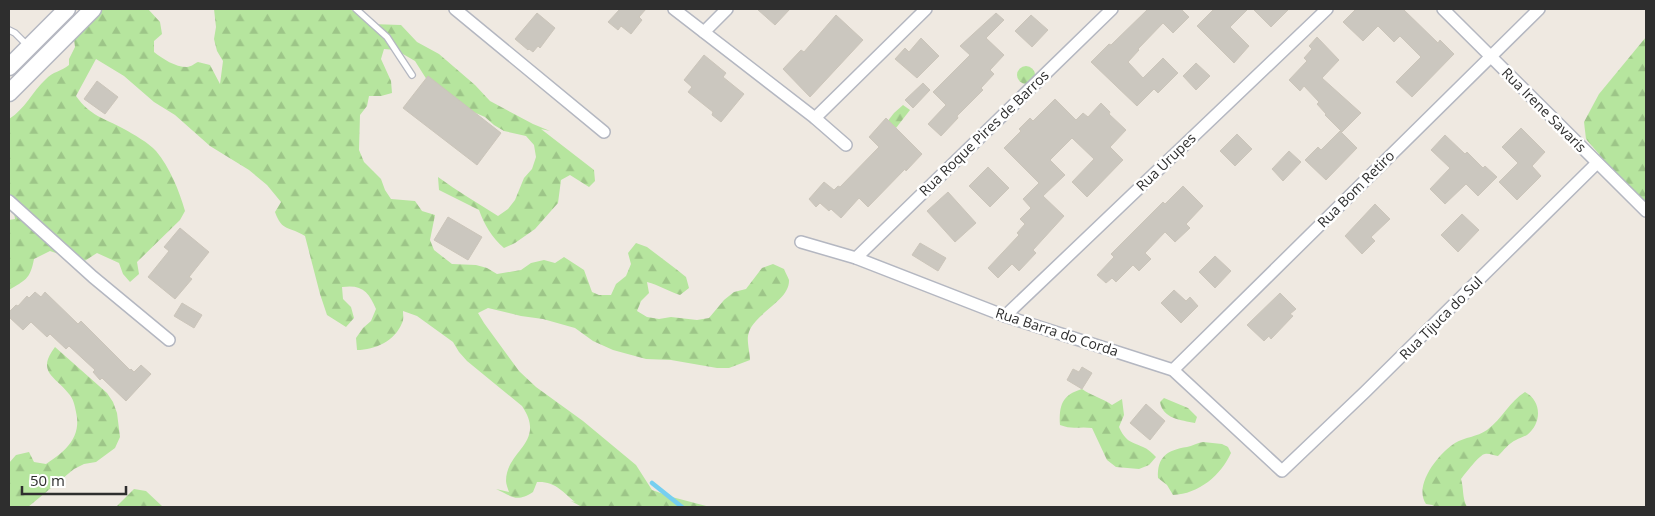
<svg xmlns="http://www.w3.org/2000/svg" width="1655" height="516" font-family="'Open Sans',sans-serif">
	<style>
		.forest { fill: url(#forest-firs) }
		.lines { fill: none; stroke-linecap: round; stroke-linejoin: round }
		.stream { stroke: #75cff0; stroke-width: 4.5 }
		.building { fill: #cbc7bf; stroke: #cbc5ba }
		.lane-casing { stroke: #b4b7c1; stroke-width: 8 }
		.street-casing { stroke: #b4b7c1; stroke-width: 14 }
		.secondary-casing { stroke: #b4b7c1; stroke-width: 19 }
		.lane { stroke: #fff; stroke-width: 5.5 }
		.street { stroke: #fff; stroke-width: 11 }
		.secondary { stroke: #fff; stroke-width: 16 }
		.labels { text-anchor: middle; stroke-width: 5; stroke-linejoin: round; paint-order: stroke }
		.street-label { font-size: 14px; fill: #2e2e2e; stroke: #fff }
	</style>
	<defs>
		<pattern id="forest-firs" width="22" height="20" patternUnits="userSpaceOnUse" patternTransform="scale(1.25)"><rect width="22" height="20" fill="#b6e59e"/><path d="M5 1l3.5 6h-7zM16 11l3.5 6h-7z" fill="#9dc588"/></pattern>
	</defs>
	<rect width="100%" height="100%" fill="#efe9e1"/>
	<g class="forest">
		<path d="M103 9H148L160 22 162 34 154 41V52C163 59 175 67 187 67 191 67 195 63 198 62L210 65 220 84 223 61 217 51 214 39 216 27 214 9H350L371 24 401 25 417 42 439 54 475 85 490 101 533 124 550 131 541 129 594 170 595 181 589 187 570 175 561 180 558 203 535 229 515 243 504 248C492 238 484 224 479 210L439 190 438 177C457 191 478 203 498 216L508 209 515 200 524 178 532 169 536 157 534 145 526 136 504 131 494 125 485 117 464 108 427 80 415 61 396 50 384 49 381 59 391 81 392 93 381 96H369L367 106 360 115 359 150 364 162 381 179 385 190 391 199 415 201 422 211 435 215 430 240 434 250 452 264 476 265 487 268 497 274 521 270 531 263 544 260 555 263 564 257 584 270 592 292 599 295H611L616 284 626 276 631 264 628 253 636 243 647 247 676 269 686 277 689 288 680 295C668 291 659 285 647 282L649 293 641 301 637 311 647 317 659 319 671 317 697 320 709 318 724 300 734 292 746 289 762 268 773 264 784 269C785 272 788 277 789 280 790 302 751 314 748 336 747 342 750 354 750 360L729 368H717L671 360 646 359 613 350 593 341 575 328 543 319 521 316 488 308 478 313 484 323 519 371 536 387 583 421 636 465 652 490 672 497 710 507H582L571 501 575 502C563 492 555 481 537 482L533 492C516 503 512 496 496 489L509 492C508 489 506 484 506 481 506 450 547 443 522 406L467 361 459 352 453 342 417 316 403 311C403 314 404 320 402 323 395 341 375 350 357 350L356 338 363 328 371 321 376 309C369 292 362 284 342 287L343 299 351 307 354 318 346 327 327 315 320 294 305 236C289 226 282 232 275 212L281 202 267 185 249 170 210 146 175 115 154 102 124 76 96 59 76 96C90 116 104 118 124 129 133 134 149 143 156 151 170 168 179 190 185 211L180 220 137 262 139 274 130 282 123 274 119 263 97 253 83 262 50 251 34 259C30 280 25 280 9 290V220L15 219 13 206 9 202V119C25 109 32 92 46 79 52 72 62 71 69 65V59L75 47 74 39Z"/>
		<path d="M1646 37V209L1586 139 1584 122 1599 94Z"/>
		<circle cx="1026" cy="75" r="9"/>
		<path d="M903 105 910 110 896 128 891 130 887 122 894 113Z"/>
		<path d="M55 347 107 393 113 402 117 413 120 437 115 448 96 462 84 464 74 469 28 507H9V463L16 455 29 452 34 462 46 464C66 451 82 437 76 412 75 406 73 398 69 394 55 376 36 372 55 347Z"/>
		<path d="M1082 389C1092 396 1102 398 1112 405L1122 399 1124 415 1119 427C1126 442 1130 441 1143 447 1148 449 1152 453 1156 457L1149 465 1139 469 1116 467 1107 460 1092 428C1079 426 1073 430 1060 425 1059 405 1062 395 1082 389Z"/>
		<path d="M1525 392C1542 401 1542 423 1527 435 1524 437 1519 438 1516 440 1509 443 1504 450 1498 456 1494 456 1489 453 1485 454 1480 454 1465 474 1461 479 1464 489 1462 498 1467 507H1436L1432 505 1426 504C1413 485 1439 453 1455 443 1465 437 1477 437 1487 430 1502 419 1510 401 1525 392Z"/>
		<path d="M1164 398 1188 408 1197 417 1195 423C1181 420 1163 419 1160 402Z"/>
		<path d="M1203 442 1222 444 1228 447 1231 453C1221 475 1199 494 1173 495L1167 485 1158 478C1157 457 1167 450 1187 447 1192 446 1197 443 1203 442Z"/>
		<path d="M134 489 146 491 163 507H116Z"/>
	</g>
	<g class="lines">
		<path class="stream" d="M652 483 682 507"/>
	</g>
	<g class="building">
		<path d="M620 9H646L639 17 642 20 631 34 621 26 618 30 608 22Z"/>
		<path d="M757 9H790L775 25Z"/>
		<path d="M1148 9H1181L1189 17 1173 33 1163 23 1138 49 1139 50 1128 62 1143 78 1163 58 1178 73 1158 93 1154 89 1137 106 1091 62 1109 44 1111 45Z"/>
		<path d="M1214 9H1248L1230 27 1249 46 1234 63 1197 26Z"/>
		<path d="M1253 9H1289L1271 27Z"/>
		<path d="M1356 9H1403L1438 43 1440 40 1454 54 1412 97 1396 82 1421 57 1400 36 1394 42 1378 26 1363 41 1343 22Z"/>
		<path d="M537 13 555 28 540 48 538 46 533 52 529 49 528 50 515 39Z"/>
		<path d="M996 13 1004 20 986 38 1004 55 990 70 994 74 981 88 983 90 957 116 958 118 941 136 928 124 946 105 933 92 970 55 960 46Z"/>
		<path d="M836 15 863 40 810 97 783 69 801 50 804 52Z"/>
		<path d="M1031 15 1048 30 1032 47 1015 31Z"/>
		<path d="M1317 37 1339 60 1322 78 1361 113 1342 132 1325 115 1326 114 1317 104 1319 102 1304 86 1300 91 1289 80 1307 61 1304 58 1312 49 1309 46Z"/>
		<path d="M921 38 939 56 917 78 895 59 905 48 909 52Z"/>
		<path d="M704 55 726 73 723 77 744 94 721 122 712 115 713 112 688 92 692 87 684 80Z"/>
		<path d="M1196 63 1210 76 1196 90 1183 76Z"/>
		<path d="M428 76 501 133 477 165 403 108Z"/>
		<path d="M97 81 118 97 105 114 84 99Z"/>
		<path d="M923 83 930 90 913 108 905 100Z"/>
		<path d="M1055 99 1076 120 1083 113 1088 117 1101 103 1110 112 1109 114 1126 130 1110 147 1123 160 1087 197 1072 182 1094 159 1072 138 1050 160 1065 175 1043 196 1064 216 1033 250 1036 253 1019 271 1012 264 998 278 988 268 1019 235 1017 233 1025 224 1020 219 1031 208 1023 199 1039 183 1004 148 1021 131 1019 129 1030 118 1033 121Z"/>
		<path d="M886 118 922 154 906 171 905 169 868 207 859 198 841 218 831 209 829 211 820 203 816 207 809 199 824 182 834 190 838 186 840 187 879 147 869 137Z"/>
		<path d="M1521 128 1545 152 1532 166 1541 176 1517 200 1499 182 1518 163 1502 147Z"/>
		<path d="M1340 131 1357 148 1326 180 1305 160 1318 147 1321 150Z"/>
		<path d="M1237 134 1252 149 1235 166 1220 151Z"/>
		<path d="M1445 135 1465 154 1467 152 1483 168 1485 166 1497 177 1478 196 1466 184 1445 204 1430 189 1450 168 1431 150Z"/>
		<path d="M1289 151 1301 162 1283 181 1272 169Z"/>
		<path d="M988 167 1009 188 990 207 969 186Z"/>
		<path d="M1183 186 1203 206 1186 224 1190 228 1175 242 1165 232 1145 253 1151 259 1139 271 1133 265 1116 282 1112 278 1106 283 1097 275 1114 257 1111 254 1163 202 1165 204Z"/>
		<path d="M948 192 976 223 955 242 927 211Z"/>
		<path d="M1375 204 1390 219 1371 237 1375 241 1362 254 1345 236Z"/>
		<path d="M1462 214 1479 230 1458 252 1441 235Z"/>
		<path d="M448 217 482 237 468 260 434 240Z"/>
		<path d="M180 228 209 252 189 277 192 279 175 299 148 277 169 251 164 247Z"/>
		<path d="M920 243 946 258 938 271 912 255Z"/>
		<path d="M1215 256 1231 271 1215 288 1199 272Z"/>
		<path d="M1174 290 1186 301 1190 297 1198 306 1181 323 1161 303Z"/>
		<path d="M35 292 41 297 45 292 78 324 81 321 130 370 131 369 134 372 141 365 151 374 126 401 102 378 100 380 93 372 95 370 69 346 66 349 50 334 47 337 31 322 23 330 9 317V312L16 305 18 306 27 296 29 298Z"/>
		<path d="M1280 293 1296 309 1290 314 1293 316 1271 339 1269 336 1264 341 1247 325Z"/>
		<path d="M182 303 202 315 194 328 174 316Z"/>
		<path d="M1082 367 1092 373 1082 389 1067 380 1073 369 1079 372Z"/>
		<path d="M1146 404 1165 421 1150 440 1130 423Z"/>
	</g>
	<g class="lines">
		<defs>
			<g id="lane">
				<path d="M356 9 387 37 412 75"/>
				<path d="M9 30 15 33 27 45"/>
			</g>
			<g id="street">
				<path d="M455 9 604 132"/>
				<path d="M674 9 815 118 846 145"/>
				<path d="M1443 9 1646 211"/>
				<path d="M704 32 727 9"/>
				<path d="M815 118 926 9"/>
				<path d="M9 201 93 277 169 340"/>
				<path d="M801 242 856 258 1005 316 1173 370 1282 471 1365 392 1597 163"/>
				<path d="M856 258 1112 9"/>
				<path d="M1005 316 1327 9"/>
				<path d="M1173 370 1539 9"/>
			</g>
			<g id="secondary">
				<path d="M9 67 67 9"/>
				<path d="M9 93 93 9"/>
			</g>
		</defs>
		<use href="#lane" class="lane-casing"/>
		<use href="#street" class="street-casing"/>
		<use href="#secondary" class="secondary-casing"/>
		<use href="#lane" class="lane"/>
		<use href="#street" class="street"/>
		<use href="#secondary" class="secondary"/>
	</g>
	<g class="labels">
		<g class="street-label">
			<text transform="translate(1544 110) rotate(45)" y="5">Rua Irene Savaris</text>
			<text transform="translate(984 133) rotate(-44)" y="5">Rua Roque Pires de Barros</text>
			<text transform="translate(1166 162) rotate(-44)" y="5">Rua Urupes</text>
			<text transform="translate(1356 189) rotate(-45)" y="5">Rua Bom Retiro</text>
			<text transform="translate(1441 318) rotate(-45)" y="5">Rua Tijuca do Sul</text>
			<text transform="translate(1057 332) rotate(18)" y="5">Rua Barra do Corda</text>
		</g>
	</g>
	<rect width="1655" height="516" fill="none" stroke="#2e2e2e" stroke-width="20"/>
	<path d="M22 486v8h104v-8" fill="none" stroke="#2e2e2e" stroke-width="2.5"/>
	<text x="30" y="486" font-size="15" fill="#2e2e2e" stroke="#ffffff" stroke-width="4" paint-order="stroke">50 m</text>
</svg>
